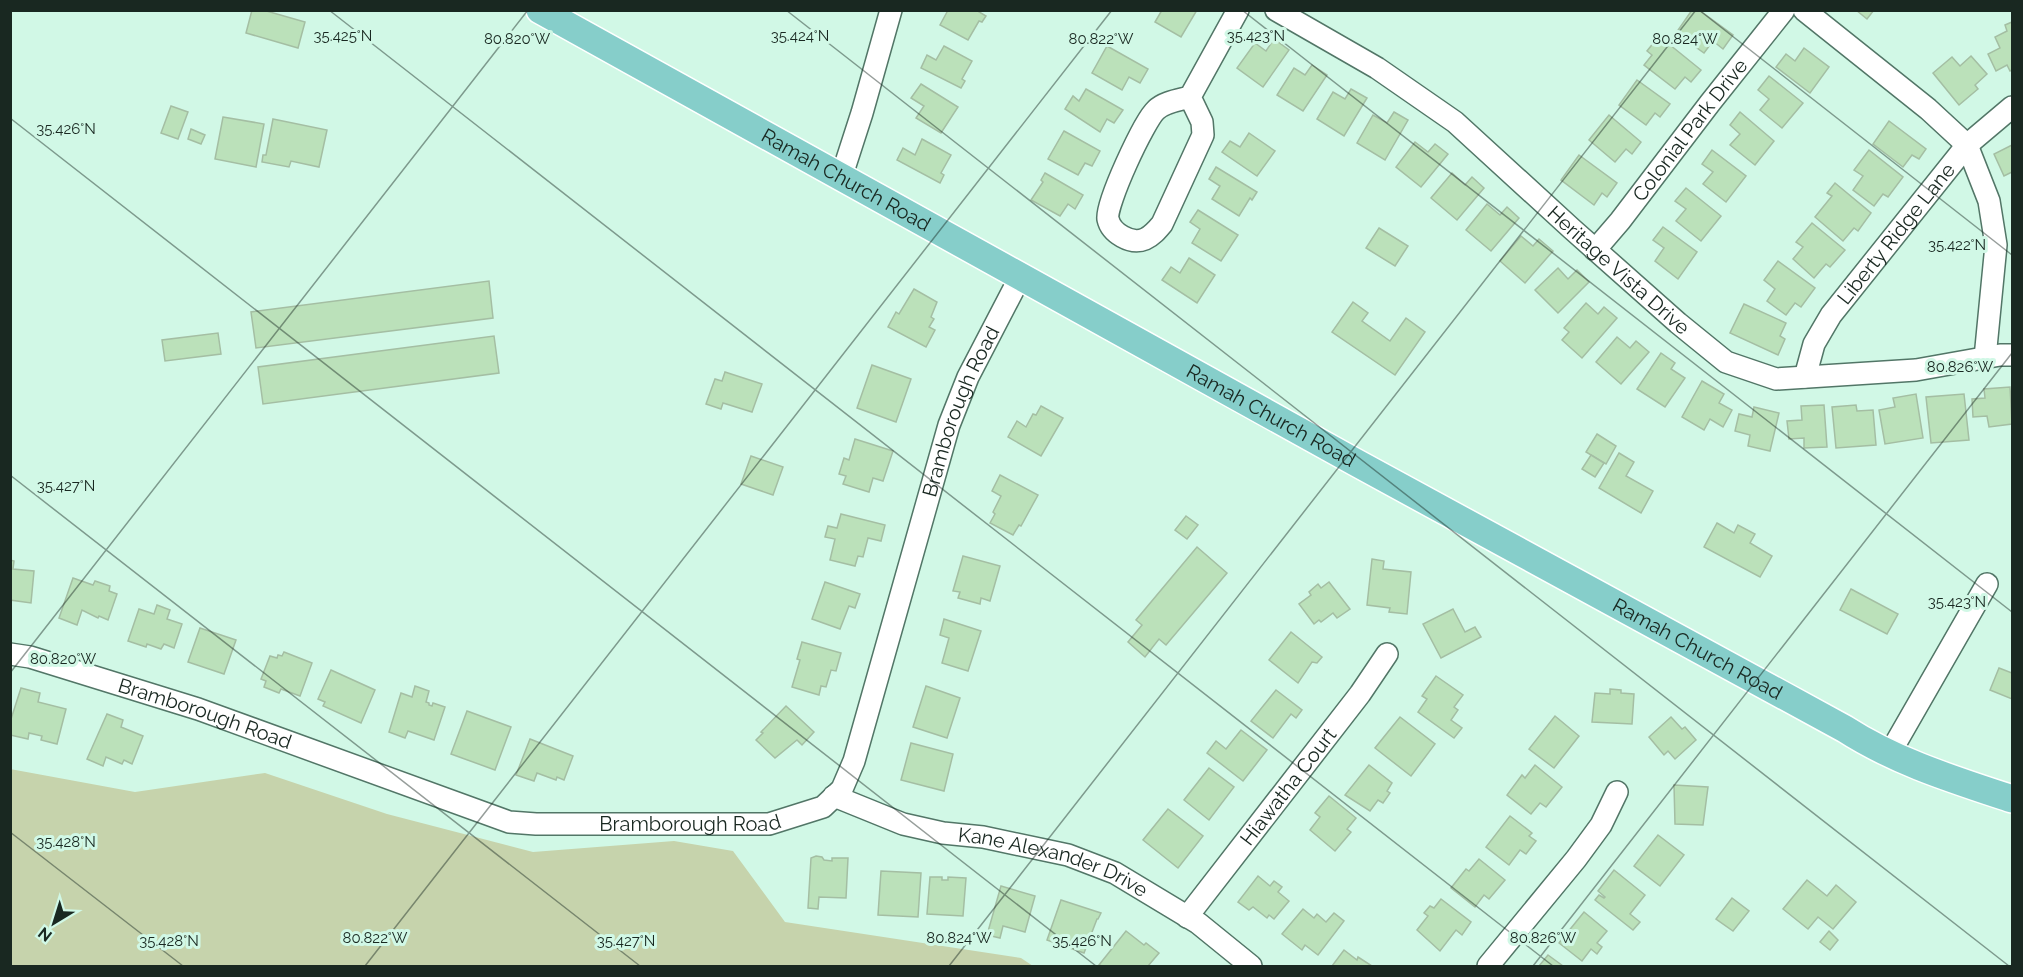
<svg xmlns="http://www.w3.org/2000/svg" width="2023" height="977" font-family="Raleway,sans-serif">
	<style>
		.green { fill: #c6d3ac }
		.building { fill: #bbe1ba; stroke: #a4bea3; stroke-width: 1.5 }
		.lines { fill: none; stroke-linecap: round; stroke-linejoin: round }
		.minor-casing { stroke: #527667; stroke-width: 24 }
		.major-casing { stroke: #fff; stroke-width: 30 }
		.minor { stroke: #fff; stroke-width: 21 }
		.major { stroke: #86ceca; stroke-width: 27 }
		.ticks { fill: none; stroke: #192821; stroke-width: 1.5; stroke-opacity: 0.45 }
		.labels { text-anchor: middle; stroke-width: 6; stroke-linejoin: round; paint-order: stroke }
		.street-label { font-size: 20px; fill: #192821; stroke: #d1f8e6 }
		.ticks-label { font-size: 15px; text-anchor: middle; fill: #192821; stroke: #d1f8e6; stroke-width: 6; stroke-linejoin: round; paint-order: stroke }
	</style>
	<rect width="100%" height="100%" fill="#d1f8e6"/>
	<path class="green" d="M10 769 135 792 265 773 387 814 533 852 674 841 733 851 785 922 1021 958 1033 966H11Z"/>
	<g class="building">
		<path d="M252 10H263L305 22 298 48 246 33Z"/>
		<path d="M945 10H976L986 16 982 22 979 21 968 40 940 25 947 12Z"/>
		<path d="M1162 10H1197L1181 37 1155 22Z"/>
		<path d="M1692 10H1699L1733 35 1723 49 1713 41 1704 53 1676 33Z"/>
		<path d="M1856 10H1874L1867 19Z"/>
		<path d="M2012 22V70L2010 71 2007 65 1996 71 1988 54 2000 48 1995 37 2007 31 2005 25Z"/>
		<path d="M1659 36 1701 70 1691 82 1685 77 1675 89 1644 65 1652 55 1647 51Z"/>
		<path d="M1274 39 1289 50 1263 87 1237 68 1255 43 1266 51Z"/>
		<path d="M944 46 972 61 962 79 965 81 961 88 921 68 927 55 936 60Z"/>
		<path d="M1107 46 1148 69 1140 83 1129 77 1122 90 1092 73Z"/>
		<path d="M1804 48 1829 67 1810 93 1776 67 1786 54 1795 61Z"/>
		<path d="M1971 56 1987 74 1975 85 1978 89 1959 105 1933 73 1952 57 1960 66Z"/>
		<path d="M1312 65 1327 75 1303 111 1277 95 1294 68 1305 75Z"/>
		<path d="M1769 76 1803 103 1782 128 1760 110 1769 99 1758 90Z"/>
		<path d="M1637 80 1670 104 1660 117 1655 113 1646 125 1619 105Z"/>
		<path d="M921 84 958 107 941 133 916 118 924 106 911 98Z"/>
		<path d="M1086 89 1123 110 1114 123 1107 119 1100 132 1065 109 1073 96 1079 101Z"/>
		<path d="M1351 89 1367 98 1344 136 1317 119 1333 92 1345 99Z"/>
		<path d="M171 106 188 112 178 139 161 133Z"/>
		<path d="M1394 112 1408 120 1385 160 1357 143 1373 115 1387 123Z"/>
		<path d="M1740 112 1774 141 1755 165 1730 145 1740 134 1730 125Z"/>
		<path d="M1609 115 1641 142 1632 154 1626 149 1615 162 1589 140Z"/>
		<path d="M223 117 264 124 256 167 215 159Z"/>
		<path d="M273 119 327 130 319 167 291 161 289 167 262 162 263 155H266Z"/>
		<path d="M1889 121 1926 149 1919 159 1912 155 1903 167 1873 144Z"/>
		<path d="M191 129 205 135 201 144 188 139Z"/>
		<path d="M1064 131 1100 151 1092 166 1085 163 1078 175 1048 159Z"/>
		<path d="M1249 133 1275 151 1257 176 1222 152 1230 141 1240 147Z"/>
		<path d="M922 139 951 155 941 173 944 175 940 183 897 160 903 148 915 155Z"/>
		<path d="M1415 142 1428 152 1435 144 1448 154 1421 187 1396 167Z"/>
		<path d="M2012 145V172L2004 176 1994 154Z"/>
		<path d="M1712 150 1746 176 1726 202 1703 184 1713 172 1702 164Z"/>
		<path d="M1869 150 1903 177 1888 197 1883 194 1874 206 1853 190 1863 176 1854 170Z"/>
		<path d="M1579 155 1617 183 1607 197 1602 193 1594 205 1561 180Z"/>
		<path d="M1216 167 1257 192 1252 200 1250 198 1239 216 1212 199 1220 186 1209 179Z"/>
		<path d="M1045 173 1083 195 1075 209 1068 204 1060 216 1031 200 1043 182 1041 180Z"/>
		<path d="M1452 173 1465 185 1472 177 1484 188 1457 220 1431 198Z"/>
		<path d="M1835 183 1871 213 1858 231 1854 228 1843 241 1815 217 1832 196 1827 193Z"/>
		<path d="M1686 188 1721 216 1701 241 1676 221 1686 209 1675 201Z"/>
		<path d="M1487 204 1500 215 1507 207 1519 218 1491 251 1466 230Z"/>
		<path d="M1198 210 1238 235 1221 261 1192 243 1200 229 1190 222Z"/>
		<path d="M1812 223 1845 250 1830 267 1826 264 1814 278 1793 259 1803 247 1796 242Z"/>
		<path d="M1663 227 1697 252 1678 279 1655 261 1664 248 1653 240Z"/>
		<path d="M1379 228 1408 246 1395 266 1366 248Z"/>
		<path d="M1521 236 1533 246 1539 239 1553 251 1525 283 1500 261Z"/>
		<path d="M1189 258 1215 275 1197 303 1162 280 1171 267 1180 273Z"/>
		<path d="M1778 261 1815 288 1801 307 1795 303 1786 315 1767 301 1775 289 1764 280Z"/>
		<path d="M1558 268 1568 279 1577 270 1589 282 1558 313 1535 290Z"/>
		<path d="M489 281 493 318 256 348 251 312Z"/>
		<path d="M914 289 937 302 931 317 934 319 929 327 935 330 926 347 888 327 896 312 899 314Z"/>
		<path d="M1353 302 1368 313 1362 321 1390 341 1406 318 1425 332 1395 375 1332 332Z"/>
		<path d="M1586 303 1598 314 1604 307 1617 318 1582 358 1562 340 1569 332 1564 328Z"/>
		<path d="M1744 304 1786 323 1780 336 1785 339 1778 355 1730 333Z"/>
		<path d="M218 333 221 354 165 361 162 340Z"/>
		<path d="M494 336 499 373 263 404 258 367Z"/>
		<path d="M1617 337 1630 348 1636 341 1649 352 1621 384 1596 362Z"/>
		<path d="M1661 353 1675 363 1671 369 1685 378 1665 407 1637 389Z"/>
		<path d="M872 365 911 379 896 422 857 408Z"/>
		<path d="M725 372 762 384 752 412 723 403 721 409 706 404 715 379 722 381Z"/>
		<path d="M1702 381 1724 394 1719 403 1732 410 1723 427 1710 419 1704 430 1682 417Z"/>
		<path d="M2010 387 2012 424 1989 427 1987 416 1973 417 1972 399 1985 398 1984 389Z"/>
		<path d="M1916 394 1923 438 1885 444 1879 410 1895 407 1893 398Z"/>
		<path d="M1964 394 1969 440 1931 443 1926 397Z"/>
		<path d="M1824 405 1827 447 1804 448V438L1789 439 1787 421 1802 420 1801 406Z"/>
		<path d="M1856 405 1857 411 1873 410 1876 445 1836 448 1832 407Z"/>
		<path d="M1041 406 1063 418 1041 456 1008 437 1017 421 1026 427 1033 414 1036 415Z"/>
		<path d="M1754 407 1779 413 1770 451 1748 446 1750 435 1735 431 1739 414 1752 417Z"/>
		<path d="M1597 434 1616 446 1606 464 1586 452Z"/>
		<path d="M855 439 893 451 883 481 873 478 869 492 843 484 846 476 839 474 844 458 849 460Z"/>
		<path d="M1619 453 1634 462 1626 476 1653 491 1641 513 1599 488Z"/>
		<path d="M1591 455 1604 463 1595 477 1582 469Z"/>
		<path d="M751 456 783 467 773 495 741 484Z"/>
		<path d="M1000 475 1038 495 1021 526 1019 525 1013 535 990 523 995 514 993 512 1001 496 992 491Z"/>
		<path d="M841 514 885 525 881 541 868 538 863 557 858 556 855 566 830 560 835 539 825 537 828 526 837 528Z"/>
		<path d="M1186 516 1198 525 1187 539 1175 530Z"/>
		<path d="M1717 523 1734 533 1738 525 1755 534 1750 543 1772 556 1760 577 1704 547Z"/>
		<path d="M1197 547 1227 573 1166 645 1159 639 1145 657 1128 642 1142 625 1136 620Z"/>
		<path d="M963 556 1000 566 990 601 981 598 980 604 958 598 960 592 953 591Z"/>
		<path d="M1372 559 1384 561 1383 569 1411 572 1407 614 1389 612 1390 608 1367 605Z"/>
		<path d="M10 560 14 561 13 569 34 571 31 603 10 600Z"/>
		<path d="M73 578 93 585 95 581 110 586 109 591 117 594 108 620 99 616 98 618 82 610 77 625 59 618Z"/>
		<path d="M825 582 860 594 855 608 849 606 840 629 812 619Z"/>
		<path d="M1329 582 1350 609 1337 618 1333 613 1321 622 1319 620 1314 624 1299 604 1311 595 1309 592 1318 584 1321 588Z"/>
		<path d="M1851 589 1898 614 1887 634 1840 610Z"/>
		<path d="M157 605 170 610 167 619 182 624 174 648 164 644 161 649 147 644 146 647 128 641 139 609 154 614Z"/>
		<path d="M1453 609 1465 632 1475 627 1481 637 1441 658 1423 624Z"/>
		<path d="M944 619 981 631 968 671 942 663 949 638 940 635Z"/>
		<path d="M200 628 236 640 224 674 188 662Z"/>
		<path d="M1291 632 1322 657 1317 663 1312 662 1298 683 1269 660Z"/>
		<path d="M802 642 841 653 836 671 831 670 826 687 821 686 819 695 792 687 800 660 797 659Z"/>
		<path d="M284 652 312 663 300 696 281 689 279 693 264 687 266 681 261 679 270 656 277 658 278 655 282 656Z"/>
		<path d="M1999 668 2012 673V699L1990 690Z"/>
		<path d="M331 670 375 690 361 723 323 706 325 702 318 699Z"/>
		<path d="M1436 676 1463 695 1454 707 1458 710 1451 720 1462 728 1454 738 1418 712 1427 699 1422 696Z"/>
		<path d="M415 686 429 691 426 702 429 703V705L432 706 433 703 445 707 434 740 408 731 405 738 389 732 401 693 412 697Z"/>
		<path d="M926 686 960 698 947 738 913 727Z"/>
		<path d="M21 688 40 693 38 702 66 709 57 744 41 740 42 736 29 733 28 739 10 735 11 719Z"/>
		<path d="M1610 689 1621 690V693L1634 694 1632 724 1592 722 1595 693 1610 694Z"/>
		<path d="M1276 690 1302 710 1296 718 1291 714 1273 738 1251 721Z"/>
		<path d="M786 706 814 732 802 745 797 740 775 758 756 740 763 733 761 732Z"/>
		<path d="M467 711 511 727 495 770 451 754Z"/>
		<path d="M107 714 123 720 121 727 143 736 132 764 124 760 122 764 106 757 103 766 87 759Z"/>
		<path d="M1555 716 1579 736 1554 768 1529 749Z"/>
		<path d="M1400 717 1435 744 1411 776 1375 748Z"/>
		<path d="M1671 717 1682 729 1685 727 1696 740 1675 759 1668 751 1664 755 1649 737Z"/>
		<path d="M1241 730 1267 750 1243 781 1207 753 1216 741 1226 749Z"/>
		<path d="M530 739 573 756 564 780 557 777 556 780 537 773 534 781 516 775Z"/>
		<path d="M911 743 953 754 944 791 901 780Z"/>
		<path d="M1369 765 1392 783 1387 791 1390 793 1383 803 1378 800 1370 811 1345 795Z"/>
		<path d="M1535 765 1562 787 1546 807 1540 803 1531 814 1507 795 1522 775 1525 778Z"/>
		<path d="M1209 768 1234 787 1209 820 1184 800Z"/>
		<path d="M1674 785 1708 787 1703 825 1675 824Z"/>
		<path d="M1329 796 1356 818 1347 829 1351 832 1335 851 1310 830 1320 817 1315 813Z"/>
		<path d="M1168 809 1203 836 1178 868 1143 840Z"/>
		<path d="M1510 816 1532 833 1529 836 1536 841 1526 854 1520 850 1509 865 1486 847Z"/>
		<path d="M1658 835 1684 855 1660 886 1634 866Z"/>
		<path d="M816 856 822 857 824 860 832 861V858H848L846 898 819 897 818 909 808 908 811 858Z"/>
		<path d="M1479 859 1505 880 1489 899 1484 895 1475 907 1451 888 1466 869 1469 871Z"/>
		<path d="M1614 870 1645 895 1630 914 1640 922 1633 930 1595 900 1599 895 1604 898 1605 897 1598 891Z"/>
		<path d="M881 871 921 873 918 917 878 915Z"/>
		<path d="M1258 876 1270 886 1274 881 1282 887 1278 892 1289 901 1274 919 1269 915 1267 918 1253 907 1249 910 1238 902Z"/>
		<path d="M930 877H942V880H948V877L966 878 963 916 927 914Z"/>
		<path d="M1807 880 1827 896 1836 885 1856 902 1833 929 1818 917 1808 929 1783 909Z"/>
		<path d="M1001 886 1035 896 1025 932 1003 926 1000 938 987 935Z"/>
		<path d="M1732 898 1749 911 1733 931 1716 919Z"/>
		<path d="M1441 899 1471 922 1462 935 1456 930 1440 951 1417 930 1428 916 1424 913 1430 906 1434 908Z"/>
		<path d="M1061 900 1101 913 1098 919H1097L1084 953 1047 940Z"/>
		<path d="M1303 909 1314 918 1317 914 1326 922 1334 913 1344 921 1318 955 1305 945 1302 950 1282 934Z"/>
		<path d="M1584 912 1607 931 1597 943 1602 947 1597 954 1591 949 1582 961 1559 943Z"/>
		<path d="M1126 931 1144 945 1146 943 1159 953 1148 966H1102L1099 965Z"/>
		<path d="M1829 931 1838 940 1830 950 1820 942Z"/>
		<path d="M1344 950 1357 960 1358 957 1372 966H1332Z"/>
		<path d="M1548 955 1563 966H1539Z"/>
	</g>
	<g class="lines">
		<defs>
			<g id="minor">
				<path id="s1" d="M1276 10 1377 68 1455 122 1572 229 1678 323 1726 362 1776 379 1916 370 2000 355H2012"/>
				<path d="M1804 10 1928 109 1967 145 1989 201 1996 245 1985 358"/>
				<path d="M1190 97 1202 122 1203 135 1162 224C1157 230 1152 236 1145 239 1131 245 1111 233 1108 219 1105 205 1144 121 1156 110 1164 102 1179 100 1190 97L1238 10"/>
				<path d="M841 178 862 113 891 10"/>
				<path id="s2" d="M1595 250 1620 221 1710 103 1784 10"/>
				<path id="s3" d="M1805 377 1814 344 1831 315 1967 145 2012 107"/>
				<path id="s4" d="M10 654 30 657 198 709 509 822 536 824H769L823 807 842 789 854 761 949 425 968 377 1020 277"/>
				<path d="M1890 753 1987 584"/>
				<path id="s5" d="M834 796 903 824 943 833 983 837 1068 855 1115 873 1198 923 1251 966"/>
				<path id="s6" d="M1187 917 1360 694 1387 654"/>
				<path d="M1488 966 1576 859 1601 825 1617 792"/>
			</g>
			<g id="major">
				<path id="s7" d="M540 10 1355 462 1845 729C1896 762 1955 780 2012 799"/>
			</g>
		</defs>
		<use href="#minor" class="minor-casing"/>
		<use href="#major" class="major-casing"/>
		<use href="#minor" class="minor"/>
		<use href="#major" class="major"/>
	</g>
	<path class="ticks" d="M329 10 1553 966M786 10 2009 966M1242 10 2012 612M1699 10 2012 255M10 118 1096 966M10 475 640 966M10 673 528 10M10 832 183 966M365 966 1112 10M949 966 1696 10M1533 966 2012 353"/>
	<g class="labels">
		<g class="street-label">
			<text dy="7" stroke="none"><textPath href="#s2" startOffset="153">Colonial Park Drive</textPath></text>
			<text dy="7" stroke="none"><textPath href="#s7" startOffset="350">Ramah Church Road</textPath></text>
			<text dy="7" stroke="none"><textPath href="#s3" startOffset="172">Liberty Ridge Lane</textPath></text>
			<text dy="7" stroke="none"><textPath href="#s1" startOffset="432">Heritage Vista Drive</textPath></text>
			<text dy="7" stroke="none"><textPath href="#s4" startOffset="1266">Bramborough Road</textPath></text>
			<text dy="7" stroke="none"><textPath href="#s7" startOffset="836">Ramah Church Road</textPath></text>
			<text dy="7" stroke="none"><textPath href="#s7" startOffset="1322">Ramah Church Road</textPath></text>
			<text dy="7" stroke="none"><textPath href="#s4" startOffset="204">Bramborough Road</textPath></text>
			<text dy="7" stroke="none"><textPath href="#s6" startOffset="165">Hiawatha Court</textPath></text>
			<text dy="7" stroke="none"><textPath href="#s4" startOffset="708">Bramborough Road</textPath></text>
			<text dy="7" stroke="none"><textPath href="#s5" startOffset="230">Kane Alexander Drive</textPath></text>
		</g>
	</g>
	<g class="ticks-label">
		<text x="343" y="41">35.425°N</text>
		<text x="800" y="41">35.424°N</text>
		<text x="1256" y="41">35.423°N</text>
		<text x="1685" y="44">80.824°W</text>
		<text x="517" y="44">80.820°W</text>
		<text x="1101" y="44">80.822°W</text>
		<text x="66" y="134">35.426°N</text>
		<text x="1957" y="250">35.422°N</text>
		<text x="1960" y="372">80.826°W</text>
		<text x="66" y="491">35.427°N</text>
		<text x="1957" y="607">35.423°N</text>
		<text x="63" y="664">80.820°W</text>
		<text x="66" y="847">35.428°N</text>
		<text x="375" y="943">80.822°W</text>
		<text x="959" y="943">80.824°W</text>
		<text x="1543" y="943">80.826°W</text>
		<text x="169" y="946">35.428°N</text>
		<text x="626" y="946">35.427°N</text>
		<text x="1082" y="946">35.426°N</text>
	</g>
	<rect width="2023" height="977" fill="none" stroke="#192821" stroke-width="24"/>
	<g transform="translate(54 923) rotate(218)" stroke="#d1f8e6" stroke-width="4.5" paint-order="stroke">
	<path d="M0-4.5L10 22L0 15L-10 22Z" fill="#192821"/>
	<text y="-9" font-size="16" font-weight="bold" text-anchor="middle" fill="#192821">N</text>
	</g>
</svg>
